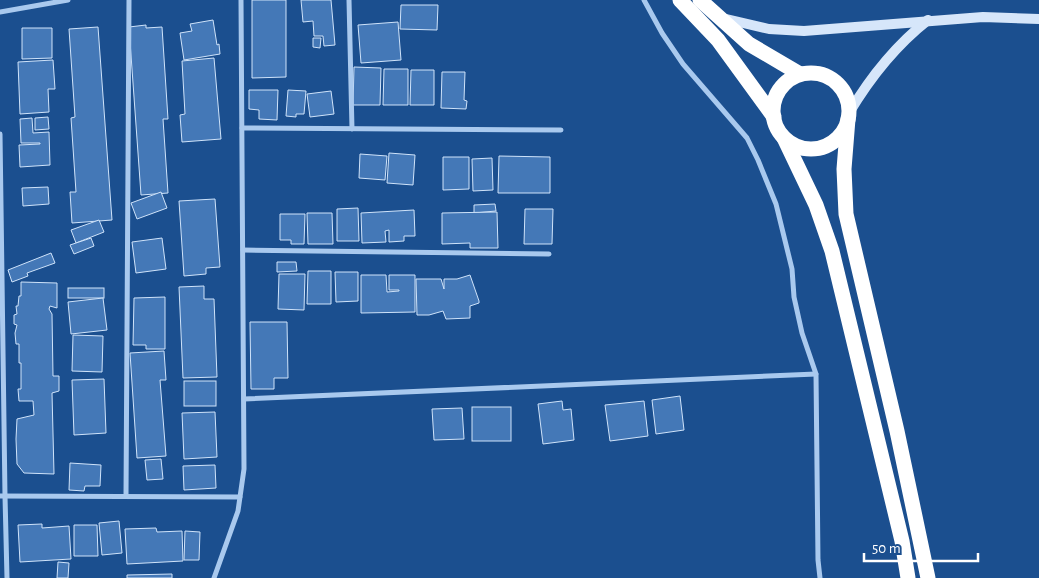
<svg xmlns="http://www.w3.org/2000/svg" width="1039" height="578" font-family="'Alegreya Sans',sans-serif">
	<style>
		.building { fill: #4478b7; stroke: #cfe3fa }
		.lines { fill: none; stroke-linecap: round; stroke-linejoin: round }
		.street { stroke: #a9c9ee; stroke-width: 5 }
		.secondary { stroke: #d6e6fa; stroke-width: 10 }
		.highway { stroke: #fff; stroke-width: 15 }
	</style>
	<rect width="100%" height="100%" fill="#1b4f8f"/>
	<g class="building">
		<path d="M252 0H286V77L252 78Z"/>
		<path d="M301 0H331L335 45 324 46 323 36H314L313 21 303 22Z"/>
		<path d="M401 5H438L437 30 400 29Z"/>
		<path d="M213 20 217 45 219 44 220 54 184 60 180 33 192 31 190 24Z"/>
		<path d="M398 22 401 60 361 63 358 25Z"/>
		<path d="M146 25V28L162 27 168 119H163L168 193 141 195 129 27Z"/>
		<path d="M98 27 112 220 72 223 70 192H76L71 118 75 117 69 29Z"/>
		<path d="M22 28H52V58L22 59Z"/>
		<path d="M313 38H321L320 48 313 47Z"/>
		<path d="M214 58 221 139 182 142 180 115 185 114 182 61Z"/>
		<path d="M53 60 55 89H48L49 112 20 114 18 62Z"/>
		<path d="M354 67 381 68 380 105H353Z"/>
		<path d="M384 69H408V105H383Z"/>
		<path d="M411 70H434V105H410Z"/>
		<path d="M442 72H465L464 100 467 101 466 109 441 108Z"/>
		<path d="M249 90H278L277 120 259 119V110L249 109Z"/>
		<path d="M288 90 306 91 304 114H296V117L286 116Z"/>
		<path d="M331 91 334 114 310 117 307 94Z"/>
		<path d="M48 117 49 129 35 130V118Z"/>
		<path d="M32 118 33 133 49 132 50 165 20 167 19 145 40 144V143H21L20 119Z"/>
		<path d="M389 153 415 155 413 185 387 183Z"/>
		<path d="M360 154 387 156 385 180 359 178Z"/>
		<path d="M499 156 550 157V193H498Z"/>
		<path d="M443 157H469V189L443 190Z"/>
		<path d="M492 158 493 190 473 191 472 159Z"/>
		<path d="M48 187 49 204 23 206 22 188Z"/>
		<path d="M161 192 167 208 137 219 131 203Z"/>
		<path d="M215 199 220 267 206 268V274L184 276 179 201Z"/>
		<path d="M495 204 496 211 474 213V205Z"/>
		<path d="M358 208 359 241H337V209Z"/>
		<path d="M525 209H553L552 244H524Z"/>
		<path d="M414 210 415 236H404V241L389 242V230L385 231 386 242 362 243 361 213Z"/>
		<path d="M497 212 498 248H470V243L442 244V213Z"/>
		<path d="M307 213H332L333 244H308Z"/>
		<path d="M280 214H305L304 244H291V240H280Z"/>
		<path d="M99 220 104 232 76 243 71 230Z"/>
		<path d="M91 238 94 246 74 254 70 245Z"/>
		<path d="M162 238 166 269 136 273 132 242Z"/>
		<path d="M51 253 55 263 27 273 28 276 12 282 8 270Z"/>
		<path d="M277 262H296L297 271 277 272Z"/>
		<path d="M308 271H331V304H307Z"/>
		<path d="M335 272H358V301L336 302Z"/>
		<path d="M279 274H305L304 310 278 309Z"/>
		<path d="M361 275H386L387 292 399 291V290H389V275H415V312L361 313Z"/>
		<path d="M470 275 479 301V303L470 306V318L446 319 443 311 429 315H417L416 279H441L444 289V279H457Z"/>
		<path d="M21 282 57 283V308L50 306 49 309 52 314 53 376H59V391L52 393 54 474 24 473 17 464 16 439 17 419 34 415 33 401H19L18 389H21V363H19V344H16L15 333 17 325 14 324V315L17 314 16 306H18L19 296H21Z"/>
		<path d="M204 286V299H214L217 377 183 378 179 287Z"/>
		<rect x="68" y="288" width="36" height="10"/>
		<path d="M165 297V349H146V345H133L134 298Z"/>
		<path d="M103 298 107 330 71 334 68 302Z"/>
		<path d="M250 322H287L288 378H274V389H251Z"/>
		<path d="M73 335 103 336 102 372 72 371Z"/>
		<path d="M164 351 166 380H160L166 456 137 458 130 353Z"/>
		<path d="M104 379 106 433 74 435 72 380Z"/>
		<rect x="184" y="381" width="32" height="25"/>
		<path d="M680 396 684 430 656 434 652 400Z"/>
		<path d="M562 401 563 410 571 409 574 440 543 444 538 404Z"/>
		<path d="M644 401 648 436 610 441 605 405Z"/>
		<rect x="472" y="407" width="39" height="34"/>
		<path d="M462 408 464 439 434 440 432 409Z"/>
		<path d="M215 412 217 457 184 459 182 413Z"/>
		<path d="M161 459 163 479 147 480 145 460Z"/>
		<path d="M70 463 101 465 100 486H85L84 491 69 490Z"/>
		<path d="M215 465 216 488 184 490 183 466Z"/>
		<path d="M119 521 122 553 102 555 99 523Z"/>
		<path d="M42 524V528L69 526 71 559 20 562 18 525Z"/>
		<path d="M74 525H97L98 556H74Z"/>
		<path d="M156 528 157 532 182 531 183 561 127 564 125 529Z"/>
		<path d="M185 531 200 532 199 560H184Z"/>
		<path d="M58 562 69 563 68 578H57Z"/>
		<path d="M172 574V578H127V575Z"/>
	</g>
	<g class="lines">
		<g class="street">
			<path d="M349 0 352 129"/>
			<path d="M644 0 662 33 683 64 747 138 758 160 776 204 792 269 794 297 802 333 816 374 818 560 820 578"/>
			<path d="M0 12 68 0"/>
			<path d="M242 128 561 130"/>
			<path d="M0 134 5 496 7 578"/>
			<path d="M243 250 549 254"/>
			<path d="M244 399 816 374"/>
			<path d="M0 496 240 497"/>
			<path d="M126 496 129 0"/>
			<path d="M214 578 238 511 244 469 241 0"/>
		</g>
		<g class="secondary">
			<path d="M722 18 769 29 804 31 983 17 1039 19"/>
			<path d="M849 113C871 76 895 46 928 20"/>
		</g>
		<g class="highway">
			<path d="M680 0 718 40 774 117"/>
			<path d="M700 0 749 44 800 74"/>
			<circle cx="811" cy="111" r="38"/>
			<path d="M848 119 844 169 846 214 897 431 928 578"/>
			<path d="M784 138 816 205 832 251 902 541 908 578"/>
		</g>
	</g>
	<path d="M864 553v8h114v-8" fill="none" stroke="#ffffff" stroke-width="2.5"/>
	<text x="872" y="553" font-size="15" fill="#ffffff" stroke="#1b4f8f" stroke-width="4" paint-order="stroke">50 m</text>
</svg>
